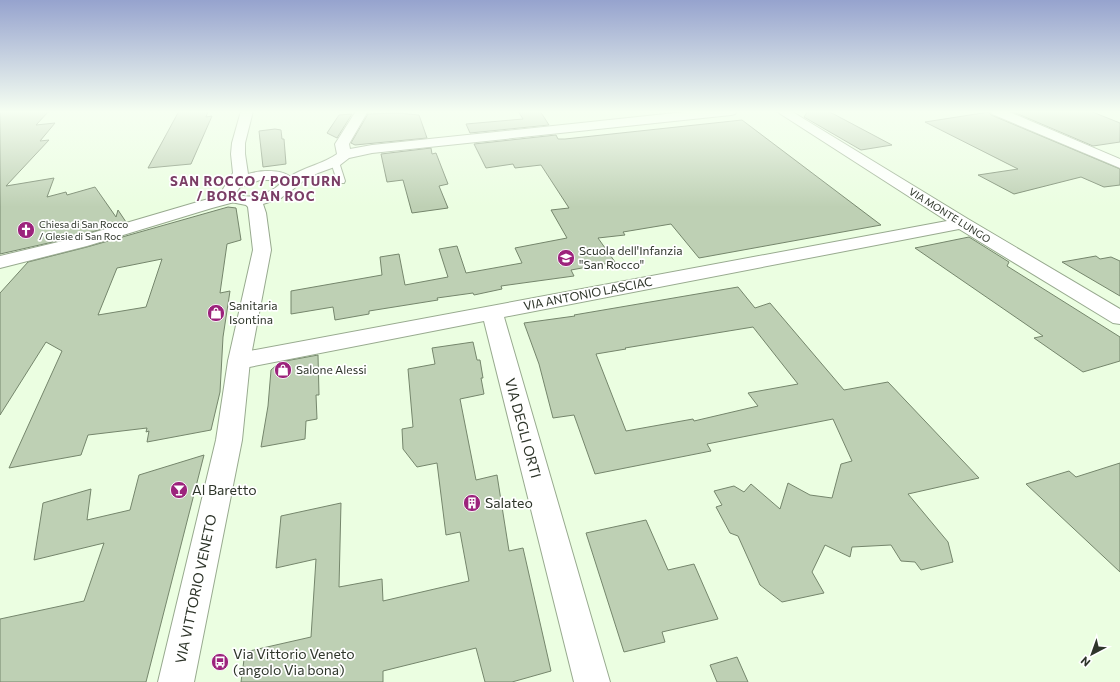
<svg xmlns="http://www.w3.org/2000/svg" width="1120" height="682" font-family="Commissioner,sans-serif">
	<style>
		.building { fill: #bed0b4; stroke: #75866c; fill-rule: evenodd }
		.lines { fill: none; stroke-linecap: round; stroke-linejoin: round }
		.lane-casing { stroke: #98aa8f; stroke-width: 2 }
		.street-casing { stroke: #98aa8f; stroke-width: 2 }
		.secondary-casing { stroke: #98aa8f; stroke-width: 2 }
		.lane { fill: #fff; fill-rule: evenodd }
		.street { fill: #fff; fill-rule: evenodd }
		.secondary { fill: #fff; fill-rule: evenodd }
		.labels { text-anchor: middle; stroke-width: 3.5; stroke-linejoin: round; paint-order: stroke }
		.far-street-label { font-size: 10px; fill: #2e352a; stroke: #fff }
		.far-poi-label { font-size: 10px; fill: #2e352a; stroke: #fff; text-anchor: start }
		.poi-label { font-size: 12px; fill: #2e352a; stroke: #fff; text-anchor: start }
		.street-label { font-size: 12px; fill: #2e352a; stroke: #fff }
		.far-district-label { font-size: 13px; font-weight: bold; letter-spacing: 1px; fill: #7b3e66; stroke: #fff }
		.near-street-label { font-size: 14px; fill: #2e352a; stroke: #fff }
		.near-poi-label { font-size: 14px; fill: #2e352a; stroke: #fff; text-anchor: start }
	</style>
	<rect width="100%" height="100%" fill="#ebfee1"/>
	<g class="building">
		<path d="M0 111H49L36 125 55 123 40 141 49 140 6 186 54 178 47 197 66 192 67 195 95 187 116 217 118 210 126 222 75 237 0 254Z"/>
		<path d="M179 111H208L206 117 212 116 191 164 148 168Z"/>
		<path d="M518 111H540L549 125 470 133 466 124 523 119Z"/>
		<path d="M808 111H828L892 145 861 150 804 117Z"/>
		<path d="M1011 111H1090L1120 123V142L1093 146Z"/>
		<path d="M989 112 991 115 1120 169V185L1104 187 1081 177 1014 194 978 175 1018 169 925 122Z"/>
		<path d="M398 113 419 115 427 138 355 145 351 143 368 114Z"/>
		<path d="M352 114 337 138 327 133 339 115Z"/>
		<path d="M742 120 881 225 699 258 671 224 623 232 625 235 598 238 615 262 571 270 574 276 501 286 502 289 474 295 473 293 437 298 438 300 369 311V314L335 320 333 307 291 314V291L382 275 380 257 399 254 405 285 448 277 439 249 457 246 466 273 522 263 515 248 567 238 551 210 569 208 541 165 515 168 513 164 486 168 474 144 556 135 558 139H565Z"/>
		<path d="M275 129 281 130 282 139H284L286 164 263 167 259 131Z"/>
		<path d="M431 148 432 154 436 153 448 184 439 186 448 208 412 213 403 180 387 182 381 154Z"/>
		<path d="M228 207 236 208 241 240 227 244 220 293 230 291 223 337 220 392 211 430 147 442 149 431 146 432 147 428 88 435 81 455 9 468 62 351 46 342 0 415V293L28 262 87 247ZM162 259 146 307 98 315 117 268Z"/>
		<path d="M969 237 1009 262 1007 266 1120 337V361L1083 372 1034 338 1043 336 915 248Z"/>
		<path d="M1096 256 1100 259 1111 257 1120 261V296L1062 262Z"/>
		<path d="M738 287 755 308 770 303 844 390 888 382 979 478 908 494 948 542 953 562 921 570 915 562 901 561 891 545 852 547 850 557 825 545 812 572 824 593 782 602 760 585 738 536 730 533 716 507 722 505 714 491 734 486 744 492 751 484 780 509 788 483 810 495 832 498 841 464 852 461 833 419 707 444 711 451 595 474 574 415 553 418 539 364 524 323 575 316 574 315ZM753 327 798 384 748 393 758 406 694 421 693 419 626 431 596 354 626 349 625 348Z"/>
		<path d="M473 342 477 360H480L483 378H481L484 394 460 399 476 480 497 475 509 551 523 548 551 671 512 682H485L476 648 383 671V682H241L245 652 311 637 316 559 276 568 281 516 341 503 339 587 382 579 383 601 469 581 460 532 446 535 437 463 417 467 403 449 402 429 413 427 408 369 435 364 432 348Z"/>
		<path d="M318 355 319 395H316L317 419 306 421 305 439 261 447 268 406 271 370 280 362Z"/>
		<path d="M204 455 146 682H0V619L84 601 104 543 34 560 43 503 91 489 87 520 130 510 139 475Z"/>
		<path d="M1120 463V572L1026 484 1069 471 1076 477Z"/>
		<path d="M646 520 668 570 694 564 718 619 662 632 665 642 624 652 586 533Z"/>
		<path d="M737 657 748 682H717L710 665Z"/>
	</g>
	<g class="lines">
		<defs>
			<path id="lane" d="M332 160H335L339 162 345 181 344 183H341L337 181 331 162Z"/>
			<g id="street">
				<path d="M356 111H368L349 144 350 149 372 145 694 111H737L735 114 731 115 372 153 349 158 340 165 318 173 303 181 292 190 287 192 282 190 279 187C293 168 319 167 337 154L335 144Z"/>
				<path d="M776 111H791L968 219 1120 309V324L1113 323 959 229 504 317 610 682H574L484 321 239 369 231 366 228 361 231 356 239 353 947 221Z"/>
				<path d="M990 111H1007L1120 159V168L992 114Z"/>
				<path d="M232 193 238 195 240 198 238 201 212 208 87 246 0 268V256L75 238 201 201Z"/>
			</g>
			<path id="secondary" d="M241 111H253L245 143V154L248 174C261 170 294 167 295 187L281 198 263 204 266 213 271 250 250 361 242 440 194 682H158L216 440 228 361 253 250 248 207 246 205 226 201 220 194 233 173 231 154 232 143ZM260 180H273L279 184V185C269 194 248 201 236 193L240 187Z"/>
		</defs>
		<use href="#lane" class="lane-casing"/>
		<use href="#street" class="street-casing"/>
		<use href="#secondary" class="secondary-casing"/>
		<use href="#lane" class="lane"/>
		<use href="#street" class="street"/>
		<use href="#secondary" class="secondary"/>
	</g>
	<linearGradient id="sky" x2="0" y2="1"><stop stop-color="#96a3ce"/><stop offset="0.54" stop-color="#f6fff2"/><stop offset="1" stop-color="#f6fff2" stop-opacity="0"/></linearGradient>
	<rect width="1120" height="207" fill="url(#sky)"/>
	<defs>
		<symbol id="church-disc" viewBox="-11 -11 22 22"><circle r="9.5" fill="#9c237c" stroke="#fff"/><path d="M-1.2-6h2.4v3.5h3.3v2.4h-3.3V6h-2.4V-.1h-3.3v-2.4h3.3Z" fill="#fff"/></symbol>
		<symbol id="school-disc" viewBox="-11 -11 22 22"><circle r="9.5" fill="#9c237c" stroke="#fff"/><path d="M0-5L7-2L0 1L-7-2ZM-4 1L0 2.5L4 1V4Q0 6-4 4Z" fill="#fff"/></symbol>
		<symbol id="shop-disc" viewBox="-11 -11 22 22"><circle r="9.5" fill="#9c237c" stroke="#fff"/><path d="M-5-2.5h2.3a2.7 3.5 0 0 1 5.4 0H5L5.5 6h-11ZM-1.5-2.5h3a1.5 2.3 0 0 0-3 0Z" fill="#fff"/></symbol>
		<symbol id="bar-disc" viewBox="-11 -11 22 22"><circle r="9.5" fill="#9c237c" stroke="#fff"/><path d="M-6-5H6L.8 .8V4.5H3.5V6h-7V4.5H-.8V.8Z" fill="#fff"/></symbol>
		<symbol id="building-disc" viewBox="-11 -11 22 22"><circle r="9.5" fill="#9c237c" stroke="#fff"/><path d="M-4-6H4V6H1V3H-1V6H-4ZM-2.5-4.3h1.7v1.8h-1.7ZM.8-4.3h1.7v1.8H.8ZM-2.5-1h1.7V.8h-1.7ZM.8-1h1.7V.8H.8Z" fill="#fff"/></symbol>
		<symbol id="bus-disc" viewBox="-11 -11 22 22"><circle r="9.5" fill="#9c237c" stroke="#fff"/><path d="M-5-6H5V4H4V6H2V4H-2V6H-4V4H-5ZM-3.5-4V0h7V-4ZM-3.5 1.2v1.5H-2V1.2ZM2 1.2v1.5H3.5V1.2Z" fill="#fff"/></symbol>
	</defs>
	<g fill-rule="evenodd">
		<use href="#church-disc" x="16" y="220" width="20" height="20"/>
		<use href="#school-disc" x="556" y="248" width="20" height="20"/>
		<use href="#shop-disc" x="206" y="303" width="20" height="20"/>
		<use href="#shop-disc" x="273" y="360" width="20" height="20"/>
		<use href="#bar-disc" x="169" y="480" width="20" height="20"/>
		<use href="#building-disc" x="462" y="493" width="20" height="20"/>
		<use href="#bus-disc" x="210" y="652" width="20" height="20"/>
	</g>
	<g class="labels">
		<g class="far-street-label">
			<text transform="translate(950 215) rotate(32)" y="4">VIA MONTE LUNGO</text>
		</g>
		<g class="far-poi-label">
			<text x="39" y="228">Chiesa di San Rocco<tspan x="39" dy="12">/ Glesie di San Roc</tspan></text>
		</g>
		<g class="poi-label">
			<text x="579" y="255">Scuola dell'Infanzia<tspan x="579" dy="14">"San Rocco"</tspan></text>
			<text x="229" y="310">Sanitaria<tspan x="229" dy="14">Isontina</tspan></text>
			<text x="296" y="374">Salone Alessi</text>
		</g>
		<g class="street-label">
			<text transform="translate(588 294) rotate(-11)" y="4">VIA ANTONIO LASCIAC</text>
		</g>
		<g class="far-district-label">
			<text x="256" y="186">SAN ROCCO / PODTURN<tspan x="256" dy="15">/ BORC SAN ROC</tspan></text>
		</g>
		<g class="near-street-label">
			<text transform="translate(523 428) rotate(75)" y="5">VIA DEGLI ORTI</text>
			<text transform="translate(196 589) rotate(-78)" y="5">VIA VITTORIO VENETO</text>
		</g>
		<g class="near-poi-label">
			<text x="192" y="495">Al Baretto</text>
			<text x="485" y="508">Salateo</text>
			<text x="233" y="659">Via Vittorio Veneto<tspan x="233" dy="16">(angolo Via bona)</tspan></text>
		</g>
	</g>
	<g transform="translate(1092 654) rotate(221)" stroke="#ffffff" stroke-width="3" paint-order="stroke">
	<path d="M0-3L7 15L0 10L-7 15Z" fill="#2e352a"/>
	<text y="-6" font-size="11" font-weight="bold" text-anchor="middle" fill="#2e352a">N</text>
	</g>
</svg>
